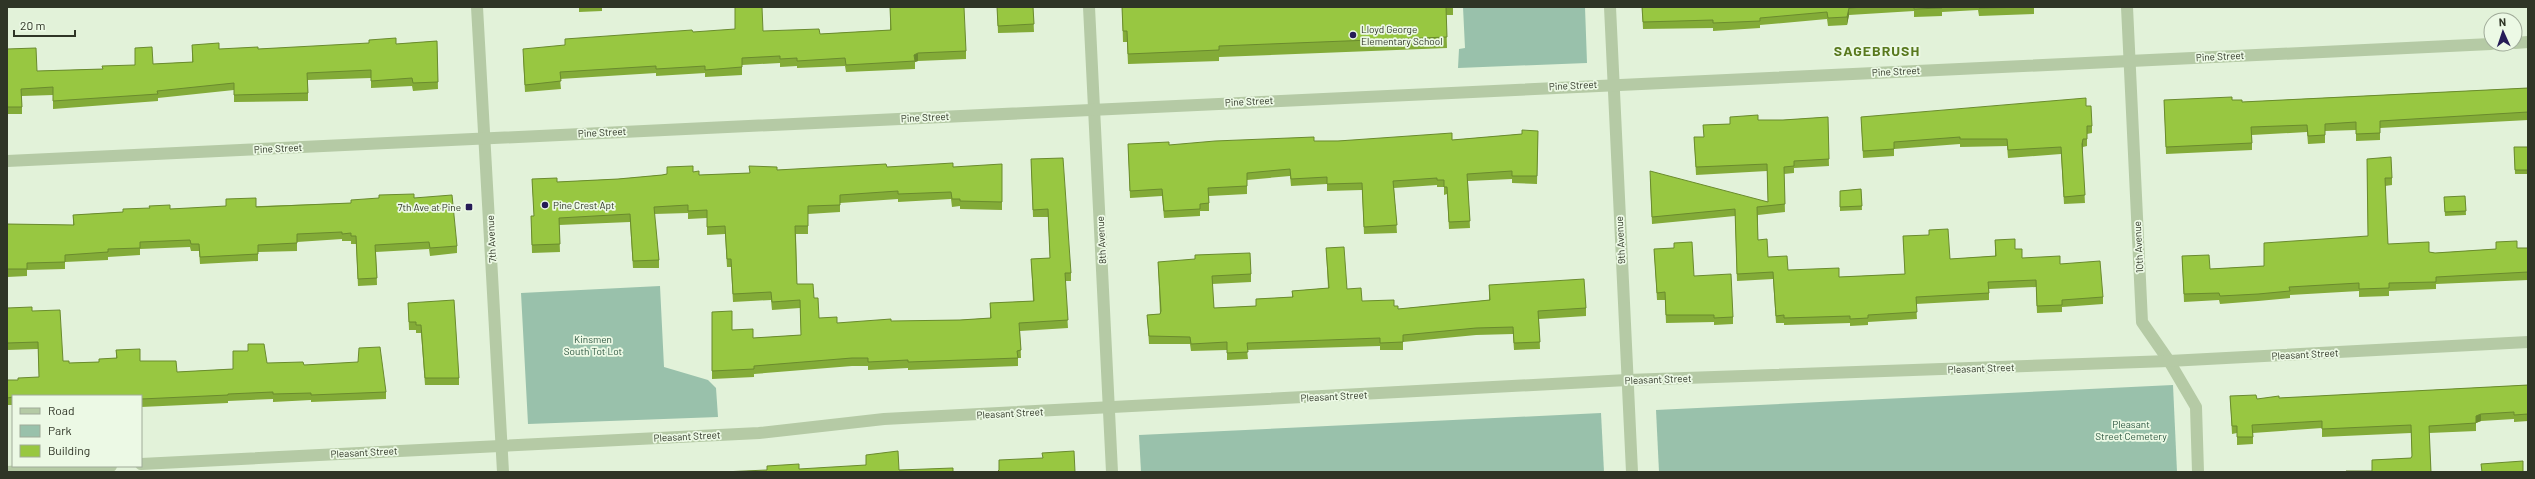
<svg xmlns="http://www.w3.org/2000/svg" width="2535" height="479" font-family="Barlow,sans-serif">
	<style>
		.green { fill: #99c1ab }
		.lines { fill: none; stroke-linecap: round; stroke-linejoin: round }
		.street { stroke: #b5caa5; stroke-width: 12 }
		.wall { fill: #83ab38 }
		.shaded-wall { fill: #6a8b2e }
		.building { fill: #98c741; stroke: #6a8b2e }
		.poi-dot { fill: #261c57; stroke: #ecf9e5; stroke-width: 1.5 }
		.labels { text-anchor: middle; stroke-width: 3.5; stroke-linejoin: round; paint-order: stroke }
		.poi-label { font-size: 10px; fill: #2f3526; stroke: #ecf9e5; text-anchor: start }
		.street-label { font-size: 10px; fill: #2f3526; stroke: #ecf9e5 }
		.park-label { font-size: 10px; fill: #2a543e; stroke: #ecf9e5 }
		.district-label { font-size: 14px; font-weight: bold; letter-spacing: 1px; fill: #59791e; stroke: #ecf9e5 }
	</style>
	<rect width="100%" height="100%" fill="#e2f2d9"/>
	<g class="green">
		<path d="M1463 7H1585L1587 63 1458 68 1459 49 1465 48Z"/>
		<path d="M660 286 664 367 708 380 716 388 718 417 528 424 521 293Z"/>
		<path d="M2173 385 2177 472H1659L1656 410Z"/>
		<path d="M1601 413 1604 472H1141L1139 435Z"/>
	</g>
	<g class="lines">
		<g class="street">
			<path d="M477 7 503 472"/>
			<path d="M1089 7 1112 472"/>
			<path d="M1610 7 1632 472"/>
			<path d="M2127 7 2142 322 2169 361 2196 407 2198 472"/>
			<path d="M2515 43 2528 42"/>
			<path d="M7 161 2491 44"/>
			<path d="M141 464 759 433 884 419 1627 380 2169 361 2528 342"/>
			<path d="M7 472 111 466"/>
		</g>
	</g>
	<g class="wall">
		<path d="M579 7H602V11L579 12Z"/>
		<path d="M890 7 966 51V59L918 61 915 62V69L846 72 845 66 797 68V66L780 67V63L742 65V75L705 77V73L656 76V73L560 79 561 89 525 92 523 56 693 32 763 31 820 34 890 30Z"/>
		<path d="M997 7H1033L1034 32 998 33Z"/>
		<path d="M1122 7H1453V15H1446L1447 48 1219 57V61L1128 64 1127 42H1123Z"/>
		<path d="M1642 7H2034V14L1979 16 1978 10 1942 12V16L1914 17V11L1849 15 1847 25 1828 26 1827 19 1760 25V28L1713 31V28L1643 29Z"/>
		<path d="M437 41 438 89 413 91 412 86 371 88V78L308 80V101L234 102V90L158 98V101L53 109V95L22 96V114H7V49L37 71 103 69 153 64 192 62V45L219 49H258L396 44Z"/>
		<path d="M2528 88V120L2380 128V140L2356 141V130L2325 131V143L2308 144 2307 132 2252 135V150L2166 154 2164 100H2232L2242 102Z"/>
		<path d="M2086 106 2092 126V133L2087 134V146L2083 147 2082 150 2085 203 2064 204 2061 154 2008 158 2007 146 1960 147V144L1894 149V156L1863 158 1861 117Z"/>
		<path d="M1730 117 1758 120H1783L1828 117 1829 166 1794 168V173L1784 174 1785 212 1758 215V240L1768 257 1788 270 1839 277 1905 274 1903 236 1950 259 1995 256V240L2015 249 2022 258 2060 264 2103 297V304L2062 307V312L2037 313 2036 287 1989 289V300L1916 304 1917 319 1868 322V325L1850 326V323L1784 325V323H1776L1773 279 1737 281 1735 216 1652 224 1650 179 1768 202 1767 171 1696 175 1694 137H1704L1703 125 1730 124Z"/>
		<path d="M1538 131 1537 184 1512 183V179L1468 181 1470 228 1449 229 1447 194 1444 195V187H1437V185L1394 188 1397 233 1364 234 1362 190 1327 191V184L1291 186 1290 176 1247 180V194L1209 196V211H1200V216L1164 218 1162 196 1130 198 1128 144 1169 145 1314 141 1452 140 1522 134Z"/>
		<path d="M2514 147H2528V174H2515Z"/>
		<path d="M1031 159 1071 273V281H1065L1068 328 1020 331 1021 358H1018V366L908 370V368L868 370V366H852L754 374V377L712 379V312L732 330 753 338 801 335 800 308 772 310 771 300 733 302 731 267H727L725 234 707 235V218L688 219V213L654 214 659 260V268H633L630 222 559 225 560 252 532 253 531 216H534L532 179 557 182 618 179 662 175 667 174V167L693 172 699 175 749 173 777 170 887 167H953L1002 202V210L960 209V206L952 207 951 199 898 202V199L840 203V212L808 214V234H796L797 284 814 298 819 318 837 323 960 320 990 318V303L1033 301 1031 259 1050 258 1048 217H1033Z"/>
		<path d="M2367 159 2392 178V185L2385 186 2388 244 2435 253 2496 249V242L2517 248H2528V280L2436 284V289L2389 291V296L2359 297V291L2290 295V298L2258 301 2220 304 2219 300 2184 302 2182 256 2210 269 2264 266 2368 236Z"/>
		<path d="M1861 189 1862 210 1840 211V191Z"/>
		<path d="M2465 196 2466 215 2445 216 2444 201Z"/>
		<path d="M414 198 457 246V253L430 256 429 249 376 252 377 285 358 286 356 244H351V241H342V239L297 242V251L258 252V261L200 264 199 251H191L190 247 140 249V255L108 257V260L65 262V269L27 270V276L7 277V224L73 225V215L170 209 351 203Z"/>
		<path d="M1326 248 1347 289 1362 301 1394 306 1398 309 1489 300V285L1586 308V316L1539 319 1540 349 1514 350 1513 334 1476 335 1403 342V350H1380V346L1247 350 1248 359 1227 360V350L1191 351 1190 344H1149L1147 315 1160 314 1158 262 1251 274V282L1212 284 1214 308 1256 306V299L1292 297V291L1328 288Z"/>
		<path d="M1654 249 1694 276 1733 317V324L1714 325V322L1666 323 1665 300H1657Z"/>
		<path d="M408 303 459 378V385H425L421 333H416V330H409Z"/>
		<path d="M7 308 32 311 63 361 69 363 99 362 116 358V350L140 361 177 372 233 369V351L267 363 304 365 386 392V399L311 402V400L273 402V399L228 401V403L141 407V396H13V405H7V380H18L39 377 38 349 7 350Z"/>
		<path d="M2528 385V421L2514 422V419L2481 421 2476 423V431L2429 433 2431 472 2372 471V460L2411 458 2412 457 2411 433 2322 437V428L2253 433V444L2237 445V433L2232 434 2230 396 2257 399 2279 398Z"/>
	</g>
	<g class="shaded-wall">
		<path d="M1849 8V15L1847 25V17Z"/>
		<path d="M918 53V61L915 62 914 55Z"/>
		<path d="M2083 139V147L2082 151V144Z"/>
		<path d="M2481 414V421L2476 423V416Z"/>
	</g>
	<g class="building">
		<path d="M735 7H762L763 31 819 29 820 34 891 30 890 7H964L966 51 918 53 914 55 915 61 846 65 845 58 797 61V58L780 59V56L742 58V67L705 70V66L656 69V66L560 72 561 81 525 85 523 49 565 45V39L692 30 693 32 735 29Z"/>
		<path d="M997 7H1033L1034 24 998 26Z"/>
		<path d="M1122 7H1446L1447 37 1219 46V50L1128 54 1127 31H1123Z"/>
		<path d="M1642 7H1865L1849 8 1847 17 1828 18 1827 12 1760 18V21L1713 23V20L1643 22Z"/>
		<path d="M1914 7H1942V8L1914 9Z"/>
		<path d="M1979 7H2034L1979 8Z"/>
		<path d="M396 38V44L437 41 438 82 413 83 412 78 371 81V70L307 73 308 93 234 95V83L157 91 158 94 53 101V87L21 89 22 107H7V49L36 48 37 71 103 69 102 66 135 65V48L152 47 153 64 193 62 192 45 219 43V49L258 47V49L369 43V40Z"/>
		<path d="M2528 88V112L2380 121V133L2356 134V122L2325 124V135L2308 136 2307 125 2251 127 2252 143 2166 147 2164 100 2232 97V100H2242V102Z"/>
		<path d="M2086 98V106H2091L2092 126H2087V139H2083L2082 144 2085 195 2064 197 2061 147 2008 150 2007 139H1960V137L1894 142V149L1863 151 1861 117Z"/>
		<path d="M1758 115V120H1783L1828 117 1829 159 1794 161V166L1784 167 1785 204 1757 207 1758 240 1767 239 1768 257 1787 256 1788 270 1839 268V277L1905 274 1903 236 1929 235V230L1948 229 1950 259 1996 256 1995 240 2015 239V249H2022V258L2060 256V264L2100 261 2103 297 2062 300V305L2037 306 2036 280 1988 282 1989 293 1916 297 1917 312 1868 315V318L1850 319V316L1784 318V315L1776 316 1773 272 1737 274 1735 209 1652 217 1650 171 1768 202 1767 164 1696 167 1694 137H1704L1703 125 1730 124V117Z"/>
		<path d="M1522 130 1538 131 1537 176H1512V171L1467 174 1470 221 1449 222 1447 187H1444V180H1437V178L1393 181 1397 225 1364 227 1362 183 1327 184V177L1291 179 1290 169 1247 173V186L1208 188 1209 203 1200 204V209L1164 211 1162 189 1130 191 1128 144 1169 142V145L1215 141 1314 137V141H1338L1452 133V140L1522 134Z"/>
		<path d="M2514 147H2528V170H2515Z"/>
		<path d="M2391 157 2392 178H2385L2388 244 2429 242V252L2435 253 2496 249V242L2517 241V248H2528V272L2436 277V282L2389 283V288L2359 289V283L2289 287 2290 291 2258 294 2220 296 2219 293 2184 294 2182 256 2209 255 2210 269 2264 266V243L2368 236 2367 159Z"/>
		<path d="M1063 158 1071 273H1065L1068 320 1019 323 1021 350 1017 351 1018 358 908 362V360L868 362V358H852L754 366V369L712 371V312L732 311V330L753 329V338L801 335 800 300 772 302 771 292 733 294 731 259H727L725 226 707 227V210L688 211V205L654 207 659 260 633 261 630 214 559 218 560 244 532 245 531 216H534L532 179 557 178V182L618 179 662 175 667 174V167L693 166V172L699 171V175L750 173 749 166 777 167V170L886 164 887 167 953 163V167L1002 164V202L960 201V199H952L951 192 898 194V191L840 195V205L808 206V226H795L797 284H813L814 298H818L819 318 837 317V323L891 319V321L960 320 991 318 990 303 1034 301 1031 259 1050 258 1048 209 1033 210 1031 159Z"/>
		<path d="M1861 189 1862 206 1840 207V191Z"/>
		<path d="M414 194V198L452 195 457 246 430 248 429 242 375 245 377 278 358 279 356 236H351V233L342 234V232L297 234V243L258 245V254L200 257 199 244H191L190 240 140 242V248L108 249V252L65 255V262L27 263V269H7V224L74 225 73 215 123 212V209L150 208 149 206 170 205V209L226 206V199L256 198V207L351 203V200L379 198V195Z"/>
		<path d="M2465 196 2466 211 2445 212 2444 197Z"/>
		<path d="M1692 242 1694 276 1731 274 1733 317 1714 318V315H1666L1665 292 1657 293 1654 249 1674 248V243Z"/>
		<path d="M1344 247 1347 289 1361 288 1362 301 1394 300V306H1398V309L1490 300 1489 285 1584 279 1586 308 1538 311 1540 342 1514 343 1513 327 1476 328 1403 335V342L1380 343V338L1247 343 1248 352 1227 353V342L1191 344 1190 337 1149 336 1147 315 1160 314 1161 311 1158 262 1195 259V255L1250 253 1251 274 1212 276 1214 308 1256 306V299L1293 297 1292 291 1329 288 1326 248Z"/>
		<path d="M454 300 459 378H425L421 325H416V322H409L408 303Z"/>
		<path d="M32 307V311L60 310 63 361H69V363L99 362V359L117 358 116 350 140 349V361H176L177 372 233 369V351H248V344H264L267 363 303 362 304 365 358 362 359 348 380 347 386 392 311 395V393L273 394V392L228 394V395L141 399V396H13V397L7 398V380H18V378L39 377 38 342 7 343V308Z"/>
		<path d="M2528 385V414L2514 415V412L2481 414 2476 416V423L2429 426 2431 472H2346V471H2372V460L2411 458 2412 456 2411 425 2322 429V421L2252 425 2253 437H2237V426H2232L2230 396 2256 395 2257 399 2279 396V398Z"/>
		<path d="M898 451 899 470 953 468V472H722L767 470V466L799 464V469L866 465V455Z"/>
		<path d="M1074 451 1075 472H997L999 470V460L1043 458 1042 453Z"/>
		<path d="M2523 461V472H2482L2481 464Z"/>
	</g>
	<g class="poi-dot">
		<circle cx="1353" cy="35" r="4"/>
		<circle cx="545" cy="205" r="4"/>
		<rect x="465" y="203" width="8" height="8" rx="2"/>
	</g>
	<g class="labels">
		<g class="poi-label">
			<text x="1361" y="33">Lloyd George<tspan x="1361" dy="12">Elementary School</tspan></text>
			<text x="553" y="209">Pine Crest Apt</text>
			<text x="461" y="211" text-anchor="end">7th Ave at Pine</text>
		</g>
		<g class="street-label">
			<text transform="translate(2220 56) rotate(-3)" y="4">Pine Street</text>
			<text transform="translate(1896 71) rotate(-3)" y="4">Pine Street</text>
			<text transform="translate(1573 85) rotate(-3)" y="4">Pine Street</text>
			<text transform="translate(1249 101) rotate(-3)" y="4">Pine Street</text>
			<text transform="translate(925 117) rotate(-3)" y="4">Pine Street</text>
			<text transform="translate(602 132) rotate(-3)" y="4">Pine Street</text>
			<text transform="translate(278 148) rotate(-3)" y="4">Pine Street</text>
			<text transform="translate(491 239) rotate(-93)" y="4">7th Avenue</text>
			<text transform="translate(1101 240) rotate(-93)" y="4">8th Avenue</text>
			<text transform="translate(1620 240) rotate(-93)" y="4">9th Avenue</text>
			<text transform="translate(2138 247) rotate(-93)" y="4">10th Avenue</text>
			<text transform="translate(2305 354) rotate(-3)" y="4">Pleasant Street</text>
			<text transform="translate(1981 368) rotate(-2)" y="4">Pleasant Street</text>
			<text transform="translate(1658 379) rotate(-2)" y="4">Pleasant Street</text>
			<text transform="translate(1334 396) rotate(-3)" y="4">Pleasant Street</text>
			<text transform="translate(1010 413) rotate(-3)" y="4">Pleasant Street</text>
			<text transform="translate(687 436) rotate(-3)" y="4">Pleasant Street</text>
			<text transform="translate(364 452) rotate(-3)" y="4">Pleasant Street</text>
		</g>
		<g class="park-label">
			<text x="593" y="343">Kinsmen<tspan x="593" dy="12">South Tot Lot</tspan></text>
			<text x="2131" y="428">Pleasant<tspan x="2131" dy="12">Street Cemetery</tspan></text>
		</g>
		<g class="district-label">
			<text x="1877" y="56">SAGEBRUSH</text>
		</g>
	</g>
	<rect width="2535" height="479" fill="none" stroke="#2f3526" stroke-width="16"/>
	<rect x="12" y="395" width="130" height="72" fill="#ecf9e5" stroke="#a0ab99"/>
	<rect x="20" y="408" width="20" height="6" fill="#b5caa5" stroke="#a0ab99"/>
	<text x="48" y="415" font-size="12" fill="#2f3526">Road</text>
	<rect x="20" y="425" width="20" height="12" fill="#99c1ab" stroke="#a0ab99"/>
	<text x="48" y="435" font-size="12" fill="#2f3526">Park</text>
	<rect x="20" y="445" width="20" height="12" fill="#98c741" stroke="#a0ab99"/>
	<text x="48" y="455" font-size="12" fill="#2f3526">Building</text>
	<g transform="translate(2503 32) rotate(357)"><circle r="19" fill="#ecf9e5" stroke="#a0ab99"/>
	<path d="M0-3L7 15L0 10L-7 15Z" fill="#261c57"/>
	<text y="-6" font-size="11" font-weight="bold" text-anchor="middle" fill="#2f3526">N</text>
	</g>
	<path d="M14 30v6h61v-6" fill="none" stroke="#2f3526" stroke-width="2"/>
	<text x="20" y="30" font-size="12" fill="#2f3526" stroke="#ecf9e5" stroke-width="3" paint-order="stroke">20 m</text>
</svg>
